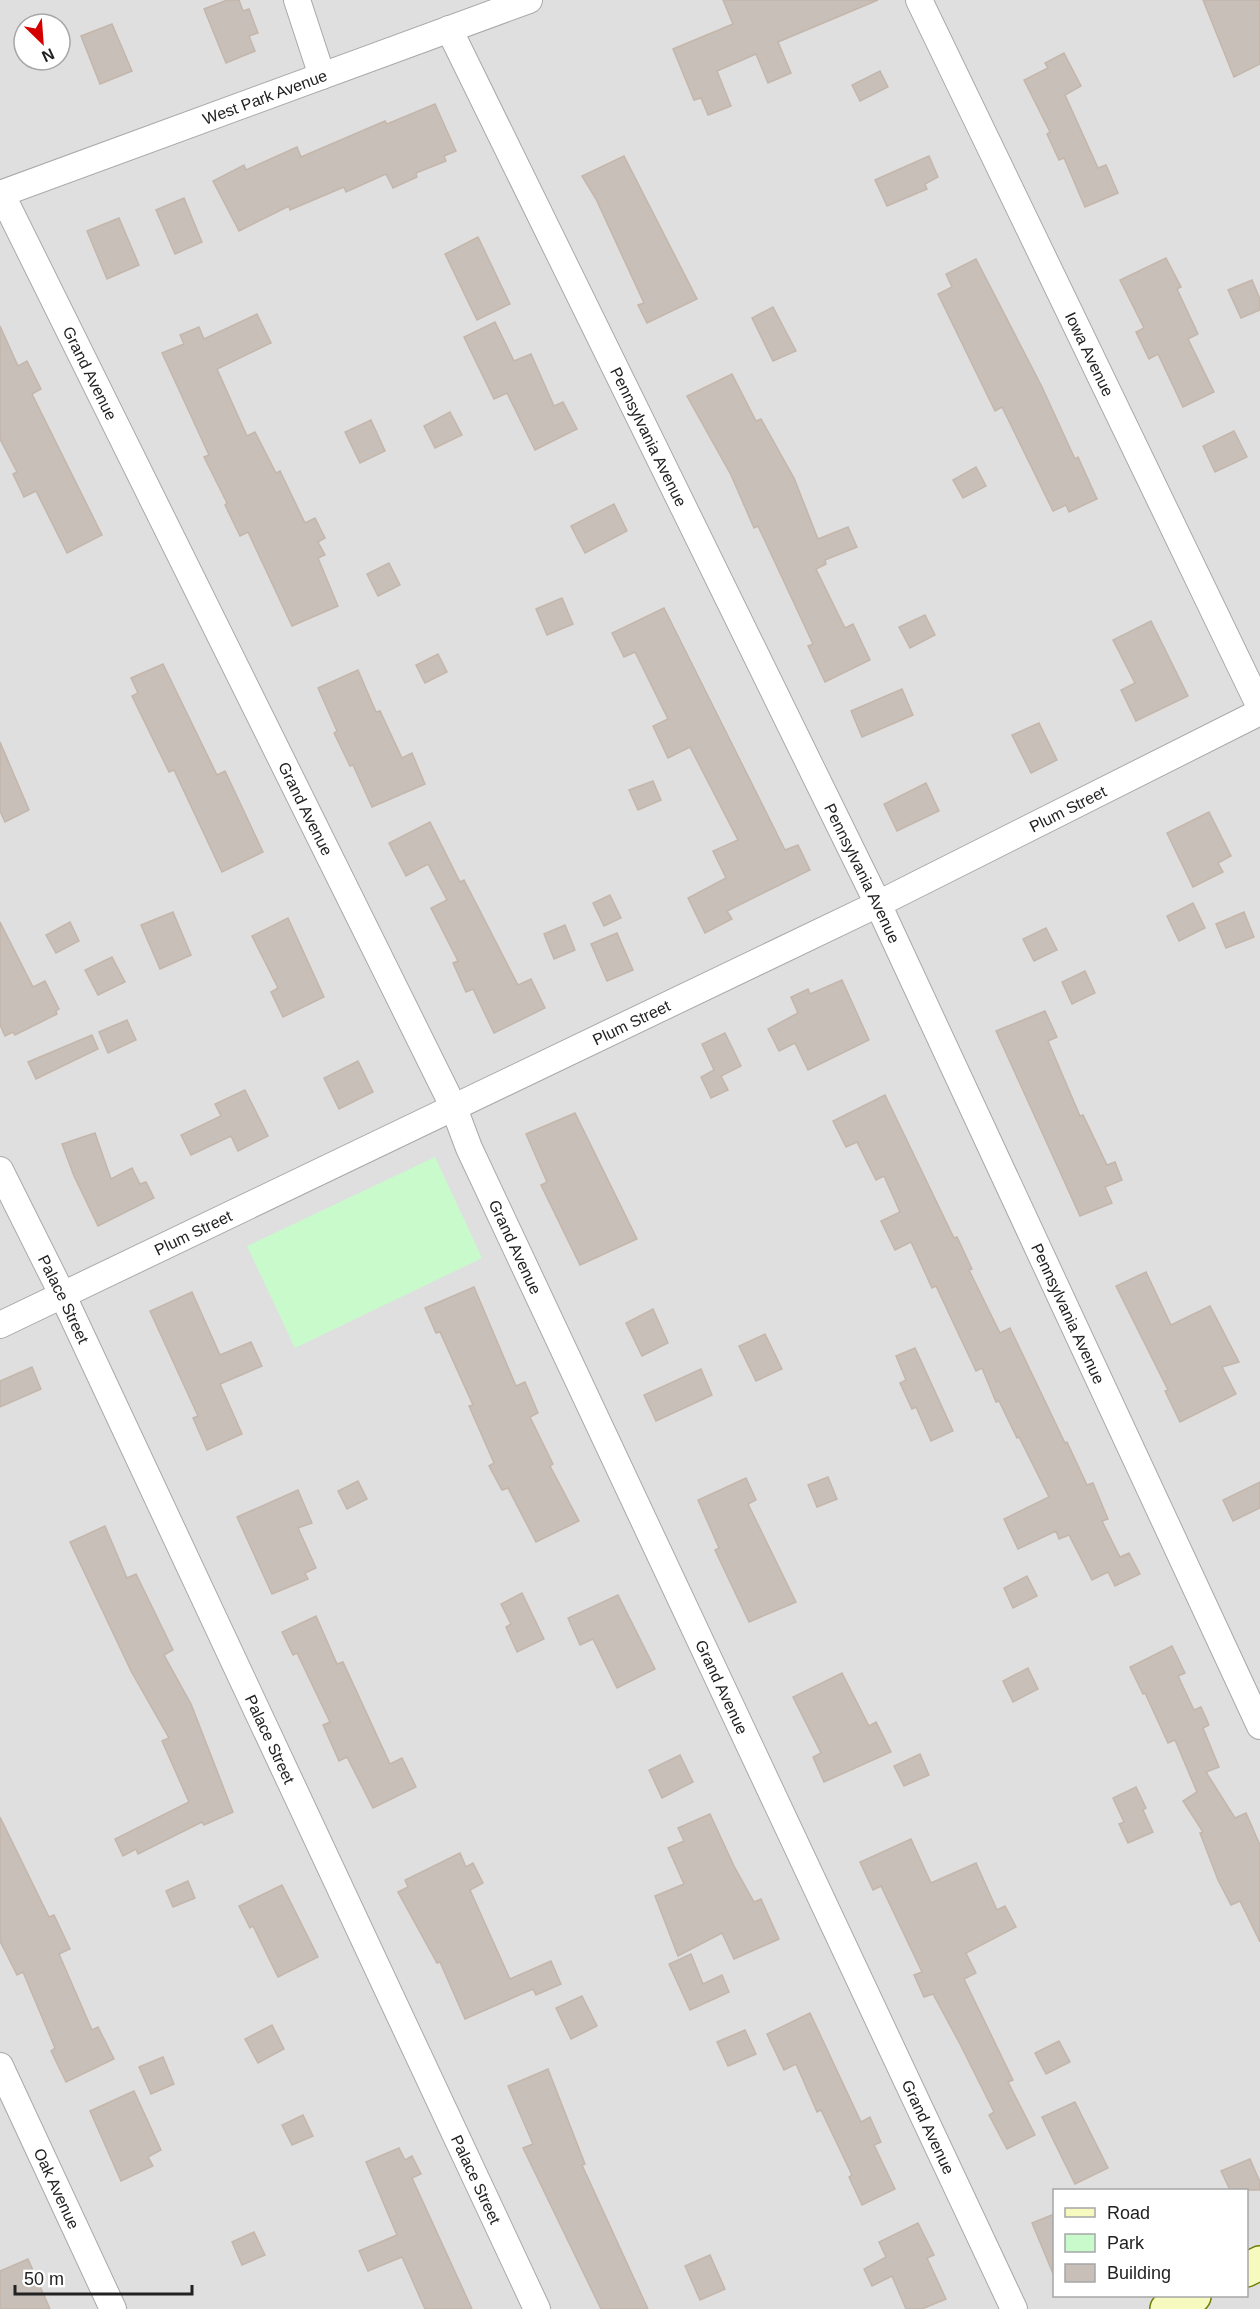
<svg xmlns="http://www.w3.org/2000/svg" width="1260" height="2309" font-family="Arial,sans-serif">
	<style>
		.residential { fill: #e0dfdf; fill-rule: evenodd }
		.park { fill: #c8facc }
		.building { fill: #c7bfb8; stroke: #c4b6ab; stroke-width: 1.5 }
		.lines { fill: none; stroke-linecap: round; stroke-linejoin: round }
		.minor-casing { stroke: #a9a9a9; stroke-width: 28 }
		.secondary-casing { stroke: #707d05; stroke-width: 36 }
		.minor { stroke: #fff; stroke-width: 26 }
		.secondary { stroke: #f7fabf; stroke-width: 33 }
		.labels { text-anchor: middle; stroke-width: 4.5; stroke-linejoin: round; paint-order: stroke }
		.street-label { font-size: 16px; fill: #222; stroke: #fff }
	</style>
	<rect width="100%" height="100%" fill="#f2efe9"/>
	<path class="residential" d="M0 0H1260V2309H0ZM24 24H60V60H24ZM1054 2190H1246V2296H1054Z"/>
	<path class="park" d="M435 1157 482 1258 295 1348 247 1246Z"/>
	<g class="building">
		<path d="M227 0H239L243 11 249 9 258 33 249 36 255 51 226 63 204 9Z"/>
		<path d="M723 0H878L778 42 791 73 768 83 756 54 717 71 731 106 708 115 701 98 694 100 673 49 733 24Z"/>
		<path d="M1203 0H1260V64L1234 77Z"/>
		<path d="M112 24 132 71 100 84 81 36Z"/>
		<path d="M1064 53 1081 86 1065 95 1098 168 1106 165 1118 193 1085 207 1064 158 1059 160 1047 134 1050 132 1024 80 1048 68 1045 63Z"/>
		<path d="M880 71 888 87 860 101 852 85Z"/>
		<path d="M435 104 456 151 444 156 446 161 416 173 417 177 393 188 386 174 346 192 344 187 290 210 289 206 239 231 213 181 244 165 246 170 297 147 301 157 385 121 387 124Z"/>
		<path d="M624 156 697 299 647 323 638 305 644 303 596 199 582 176Z"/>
		<path d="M929 156 938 177 925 184 927 189 887 206 875 180Z"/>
		<path d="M184 198 202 242 175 254 156 210Z"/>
		<path d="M119 218 139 265 107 279 87 231Z"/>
		<path d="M478 237 510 304 477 320 445 254Z"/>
		<path d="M1166 258 1181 287 1177 289 1198 334 1188 339 1214 392 1183 407 1158 354 1149 359 1136 332 1144 328 1120 280Z"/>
		<path d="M976 259 1042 387 1075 459 1078 457 1097 499 1069 512 1066 505 1053 511 1002 407 995 411 938 294 952 287 946 274Z"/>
		<path d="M1252 280 1260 299V310L1241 318 1228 290Z"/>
		<path d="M773 307 796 351 773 361 752 318Z"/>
		<path d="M257 314 271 343 217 369 247 436 255 432 276 473 280 471 305 523 315 518 325 538 318 542 325 555 318 558 338 606 292 626 248 532 240 536 225 505 227 503 204 457 209 455 162 353 184 344 180 335 199 327 204 339Z"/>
		<path d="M495 322 514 361 531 354 554 406 563 402 577 429 535 450 507 393 494 399 464 337Z"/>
		<path d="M0 326 18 366 27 361 41 389 32 394 102 535 67 553 36 491 24 497 13 474 17 472 0 439Z"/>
		<path d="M732 374 756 421 761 419 794 478 818 539 848 527 857 547 825 560 826 564 816 569 845 628 853 624 870 660 825 682 808 646 813 644 758 526 754 528 731 475 687 396Z"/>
		<path d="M450 412 462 435 435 448 424 426Z"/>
		<path d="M371 420 385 451 360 463 345 432Z"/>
		<path d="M1234 431 1247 457 1215 472 1203 446Z"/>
		<path d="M976 467 986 486 963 498 953 480Z"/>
		<path d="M614 504 627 531 585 553 571 526Z"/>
		<path d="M389 563 400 585 378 596 367 574Z"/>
		<path d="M562 598 573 624 547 635 536 609Z"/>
		<path d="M664 608 785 850 798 845 810 870 727 911 732 919 705 933 688 898 726 878 713 851 738 840 690 747 668 758 653 726 668 719 635 652 624 657 612 633Z"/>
		<path d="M925 615 935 635 910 648 899 627Z"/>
		<path d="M1151 621 1188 696 1136 721 1121 690 1135 683 1113 640Z"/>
		<path d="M438 654 447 672 425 683 416 665Z"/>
		<path d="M163 664 217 775 225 771 263 852 222 872 174 770 169 772 132 696 138 693 131 678Z"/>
		<path d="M358 670 376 712 380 711 402 758 412 753 425 784 372 807 353 765 350 766 334 733 337 731 318 688Z"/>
		<path d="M902 689 913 715 862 737 851 711Z"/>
		<path d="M1039 723 1057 760 1031 773 1012 735Z"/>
		<path d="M0 742 29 810 5 822 0 811Z"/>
		<path d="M653 781 661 800 638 810 629 790Z"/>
		<path d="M926 783 939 811 897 831 884 804Z"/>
		<path d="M1209 812 1231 856 1218 863 1223 872 1193 887 1167 833Z"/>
		<path d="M430 822 460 882 464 880 518 985 531 979 545 1008 494 1033 473 989 466 992 453 963 458 961 431 908 447 900 428 864 406 876 389 843Z"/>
		<path d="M610 895 621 918 604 926 593 903Z"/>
		<path d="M1193 903 1205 928 1179 941 1167 916Z"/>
		<path d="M173 912 191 955 160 969 141 925Z"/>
		<path d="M1244 912 1254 937 1226 948 1216 924Z"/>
		<path d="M288 918 324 997 283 1017 271 992 278 988 252 936Z"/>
		<path d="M0 922 33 987 45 981 59 1009 56 1011 57 1014 15 1035 13 1032 5 1036 0 1025Z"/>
		<path d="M70 922 79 941 56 953 46 935Z"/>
		<path d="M565 925 575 950 554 959 544 934Z"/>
		<path d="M1046 928 1057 950 1034 961 1023 939Z"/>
		<path d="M617 933 633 970 607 981 591 944Z"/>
		<path d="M112 957 125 982 98 995 85 970Z"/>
		<path d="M1085 971 1095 993 1072 1004 1062 982Z"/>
		<path d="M842 980 869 1040 808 1070 795 1043 779 1051 768 1029 798 1013 791 997 808 989 810 994Z"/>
		<path d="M1045 1011 1057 1037 1048 1041 1080 1116 1083 1115 1107 1165 1115 1162 1122 1180 1105 1187 1112 1203 1080 1216 996 1031Z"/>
		<path d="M127 1020 136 1040 108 1053 99 1032Z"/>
		<path d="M725 1033 741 1066 721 1076 728 1090 711 1098 701 1077 714 1070 702 1044Z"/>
		<path d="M92 1035 98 1049 36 1079 28 1062Z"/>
		<path d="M358 1061 373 1092 339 1109 324 1078Z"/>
		<path d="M245 1090 268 1136 238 1151 231 1136 191 1155 181 1135 221 1116 215 1104Z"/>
		<path d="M885 1095 954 1238 957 1237 972 1269 969 1270 1000 1333 1010 1328 1065 1443 1067 1442 1087 1485 1093 1483 1108 1519 1102 1521 1120 1557 1129 1553 1140 1574 1115 1586 1108 1572 1092 1580 1069 1535 1059 1539 1056 1531 1018 1549 1004 1519 1049 1497 1019 1437 1017 1438 999 1401 996 1402 982 1368 976 1371 936 1286 932 1288 911 1242 895 1250 881 1221 900 1212 884 1176 876 1180 857 1142 846 1147 833 1121Z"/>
		<path d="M575 1113 637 1239 580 1265 541 1185 547 1182 526 1134Z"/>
		<path d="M95 1133 111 1179 132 1168 140 1184 146 1182 154 1198 98 1226 74 1176 62 1144Z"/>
		<path d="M1146 1272 1171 1325 1210 1306 1239 1362 1222 1367 1236 1394 1180 1422 1165 1391 1168 1390 1116 1286Z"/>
		<path d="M474 1287 516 1386 525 1382 538 1413 530 1417 553 1464 550 1466 579 1521 536 1542 508 1488 502 1490 489 1466 494 1463 469 1406 473 1405 440 1332 436 1333 425 1308Z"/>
		<path d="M192 1292 220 1355 251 1342 262 1366 220 1384 242 1434 207 1450 193 1418 198 1416 150 1311Z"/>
		<path d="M653 1309 668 1343 642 1356 626 1323Z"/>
		<path d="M765 1334 782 1369 756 1381 739 1346Z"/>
		<path d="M915 1348 953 1431 931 1441 916 1407 912 1409 900 1383 906 1380 896 1356Z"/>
		<path d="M32 1367 41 1389 0 1407V1381Z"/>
		<path d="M701 1369 712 1395 656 1421 644 1395Z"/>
		<path d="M828 1477 837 1499 817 1507 808 1485Z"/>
		<path d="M746 1478 756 1500 748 1504 796 1602 749 1622 715 1550 719 1548 698 1500Z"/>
		<path d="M358 1481 367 1499 347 1509 338 1491Z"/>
		<path d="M1260 1482V1508L1233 1521 1223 1500Z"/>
		<path d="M298 1490 312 1523 298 1528 316 1568 305 1573 308 1579 272 1594 237 1517Z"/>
		<path d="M105 1526 127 1578 136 1574 173 1650 164 1655 191 1704 233 1812 204 1825 202 1822 138 1854 136 1849 123 1856 115 1839 189 1802 162 1741 169 1738 131 1671 70 1542Z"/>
		<path d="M1027 1576 1037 1596 1013 1608 1004 1588Z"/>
		<path d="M522 1593 544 1639 517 1652 506 1627 511 1624 501 1604Z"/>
		<path d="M618 1595 655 1669 617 1688 593 1639 580 1645 568 1618Z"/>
		<path d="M316 1616 337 1664 343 1662 390 1764 402 1758 416 1787 373 1808 347 1757 339 1761 323 1725 330 1722 297 1653 293 1655 282 1632Z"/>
		<path d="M1172 1646 1185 1673 1178 1676 1194 1710 1201 1707 1209 1725 1203 1728 1219 1767 1206 1772 1235 1818 1246 1813 1260 1845V1942L1240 1901 1231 1905 1218 1880 1200 1833 1203 1832 1183 1801 1197 1792 1175 1740 1168 1743 1145 1693 1143 1694 1130 1667Z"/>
		<path d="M1028 1668 1038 1689 1013 1702 1003 1681Z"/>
		<path d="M842 1673 869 1726 876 1722 891 1752 824 1782 813 1757 821 1753 793 1697Z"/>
		<path d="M920 1754 929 1775 904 1786 894 1766Z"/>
		<path d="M680 1755 693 1782 662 1798 649 1770Z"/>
		<path d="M1136 1787 1146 1808 1143 1810 1153 1832 1128 1843 1119 1824 1124 1822 1113 1798Z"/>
		<path d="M710 1814 734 1866 754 1902 761 1899 779 1939 734 1959 722 1933 678 1956 655 1896 684 1884 668 1848 684 1841 678 1828Z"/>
		<path d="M0 1817 49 1917 54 1915 70 1949 59 1954 92 2030 98 2027 114 2059 66 2082 51 2051 55 2048 23 1972 17 1975 0 1941Z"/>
		<path d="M911 1839 931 1883 976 1863 997 1910 1005 1906 1016 1927 966 1953 976 1973 964 1979 1013 2080 1008 2082 1035 2135 1007 2149 989 2115 994 2112 960 2044 933 1994 924 1997 914 1975 922 1972 881 1886 873 1890 860 1862Z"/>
		<path d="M460 1853 466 1867 473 1863 483 1883 470 1890 510 1979 551 1961 561 1984 536 1995 533 1989 465 2019 440 1962 437 1963 398 1892 408 1887 405 1880Z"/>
		<path d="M188 1881 195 1898 173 1907 166 1891Z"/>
		<path d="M282 1885 318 1957 278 1977 253 1926 250 1928 239 1906Z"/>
		<path d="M691 1954 703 1984 722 1975 729 1992 690 2010 669 1964Z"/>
		<path d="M582 1996 597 2026 571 2039 556 2008Z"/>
		<path d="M810 2013 861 2122 870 2117 881 2142 874 2145 895 2189 862 2205 849 2177 852 2175 821 2110 817 2112 796 2064 784 2070 767 2034Z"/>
		<path d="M272 2025 284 2049 258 2063 245 2039Z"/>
		<path d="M745 2030 756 2054 728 2066 717 2042Z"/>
		<path d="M1059 2041 1070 2062 1046 2074 1035 2053Z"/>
		<path d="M163 2057 174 2084 151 2094 139 2067Z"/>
		<path d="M548 2069 585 2164 582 2165 648 2309H601L523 2148 533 2144 508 2086Z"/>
		<path d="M134 2091 161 2150 148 2157 153 2166 121 2181 90 2111Z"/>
		<path d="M1075 2102 1108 2168 1075 2184 1042 2117Z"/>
		<path d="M303 2115 313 2136 292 2145 282 2125Z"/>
		<path d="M399 2148 405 2160 412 2156 421 2174 412 2178 472 2309H425L402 2257 368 2271 359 2251 397 2235 366 2162Z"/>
		<path d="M1250 2159 1260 2182V2190H1230L1221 2171Z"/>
		<path d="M1054 2214V2276L1032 2223Z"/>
		<path d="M918 2223 934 2255 927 2258 946 2299 922 2309H906L892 2276 872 2286 864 2269 886 2257 879 2242Z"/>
		<path d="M254 2232 265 2255 242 2265 232 2242Z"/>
		<path d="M710 2255 725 2289 700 2300 685 2266Z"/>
		<path d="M28 2259 50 2309H0V2271Z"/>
	</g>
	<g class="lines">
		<defs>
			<g id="minor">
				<path d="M297 0 322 76"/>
				<path id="s1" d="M919 0 1260 707"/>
				<path id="s2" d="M449 29 878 904 1260 1726"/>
				<path id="s3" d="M1 193 454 1108 469 1148 1014 2309"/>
				<path id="s4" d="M0 194 529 0"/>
				<path id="s5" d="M0 1170 63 1296 537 2309"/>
				<path id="s6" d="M0 1325 878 904 1260 712"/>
				<path id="s7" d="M0 2066 113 2309"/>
			</g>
			<g id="secondary">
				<path d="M1246 2270 1260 2263"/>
				<path d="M1167 2309 1194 2296"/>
			</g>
		</defs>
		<use href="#minor" class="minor-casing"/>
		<use href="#secondary" class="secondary-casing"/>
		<use href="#minor" class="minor"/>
		<use href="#secondary" class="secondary"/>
	</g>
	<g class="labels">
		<g class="street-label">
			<text dy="6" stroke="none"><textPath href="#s4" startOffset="282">West Park Avenue</textPath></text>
			<text dy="6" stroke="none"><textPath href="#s1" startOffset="393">Iowa Avenue</textPath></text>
			<text dy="6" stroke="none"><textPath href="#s3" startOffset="201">Grand Avenue</textPath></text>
			<text dy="6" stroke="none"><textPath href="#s2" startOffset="454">Pennsylvania Avenue</textPath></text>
			<text dy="6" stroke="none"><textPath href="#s6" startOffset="1186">Plum Street</textPath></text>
			<text dy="6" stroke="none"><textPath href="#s3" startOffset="687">Grand Avenue</textPath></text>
			<text dy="6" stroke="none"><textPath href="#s2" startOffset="940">Pennsylvania Avenue</textPath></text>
			<text dy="6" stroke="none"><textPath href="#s6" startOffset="700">Plum Street</textPath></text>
			<text dy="6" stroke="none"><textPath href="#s6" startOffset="214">Plum Street</textPath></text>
			<text dy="6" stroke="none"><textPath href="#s3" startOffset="1173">Grand Avenue</textPath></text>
			<text dy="6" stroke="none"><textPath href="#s5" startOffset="144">Palace Street</textPath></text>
			<text dy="6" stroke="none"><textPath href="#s2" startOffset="1426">Pennsylvania Avenue</textPath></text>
			<text dy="6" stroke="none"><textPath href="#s3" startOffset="1659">Grand Avenue</textPath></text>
			<text dy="6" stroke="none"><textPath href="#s5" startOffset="630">Palace Street</textPath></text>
			<text dy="6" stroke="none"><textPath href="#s3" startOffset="2145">Grand Avenue</textPath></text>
			<text dy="6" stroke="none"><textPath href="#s5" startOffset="1116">Palace Street</textPath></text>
			<text dy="6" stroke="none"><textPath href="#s7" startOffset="135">Oak Avenue</textPath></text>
		</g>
	</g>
	<rect x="1053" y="2189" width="195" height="108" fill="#ffffff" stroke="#a7a7a7" stroke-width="1.5"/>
	<rect x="1065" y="2208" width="30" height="9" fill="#f7fabf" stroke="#a7a7a7" stroke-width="1.5"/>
	<text x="1107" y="2219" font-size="18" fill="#222222">Road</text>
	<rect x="1065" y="2234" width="30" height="18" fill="#c8facc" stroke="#a7a7a7" stroke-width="1.5"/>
	<text x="1107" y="2249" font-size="18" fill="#222222">Park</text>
	<rect x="1065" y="2264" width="30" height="18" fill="#c7bfb8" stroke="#a7a7a7" stroke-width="1.5"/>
	<text x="1107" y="2279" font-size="18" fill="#222222">Building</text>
	<g transform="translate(42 42) rotate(155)"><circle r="28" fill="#ffffff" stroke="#a7a7a7" stroke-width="1.5"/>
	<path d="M0-4.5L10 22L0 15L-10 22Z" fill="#d40000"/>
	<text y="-9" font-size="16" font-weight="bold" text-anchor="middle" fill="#222222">N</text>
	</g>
	<path d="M15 2285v9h177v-9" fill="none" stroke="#222222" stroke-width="3"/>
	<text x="24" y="2285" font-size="18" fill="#222222" stroke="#ffffff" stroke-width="4.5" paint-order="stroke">50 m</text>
</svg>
